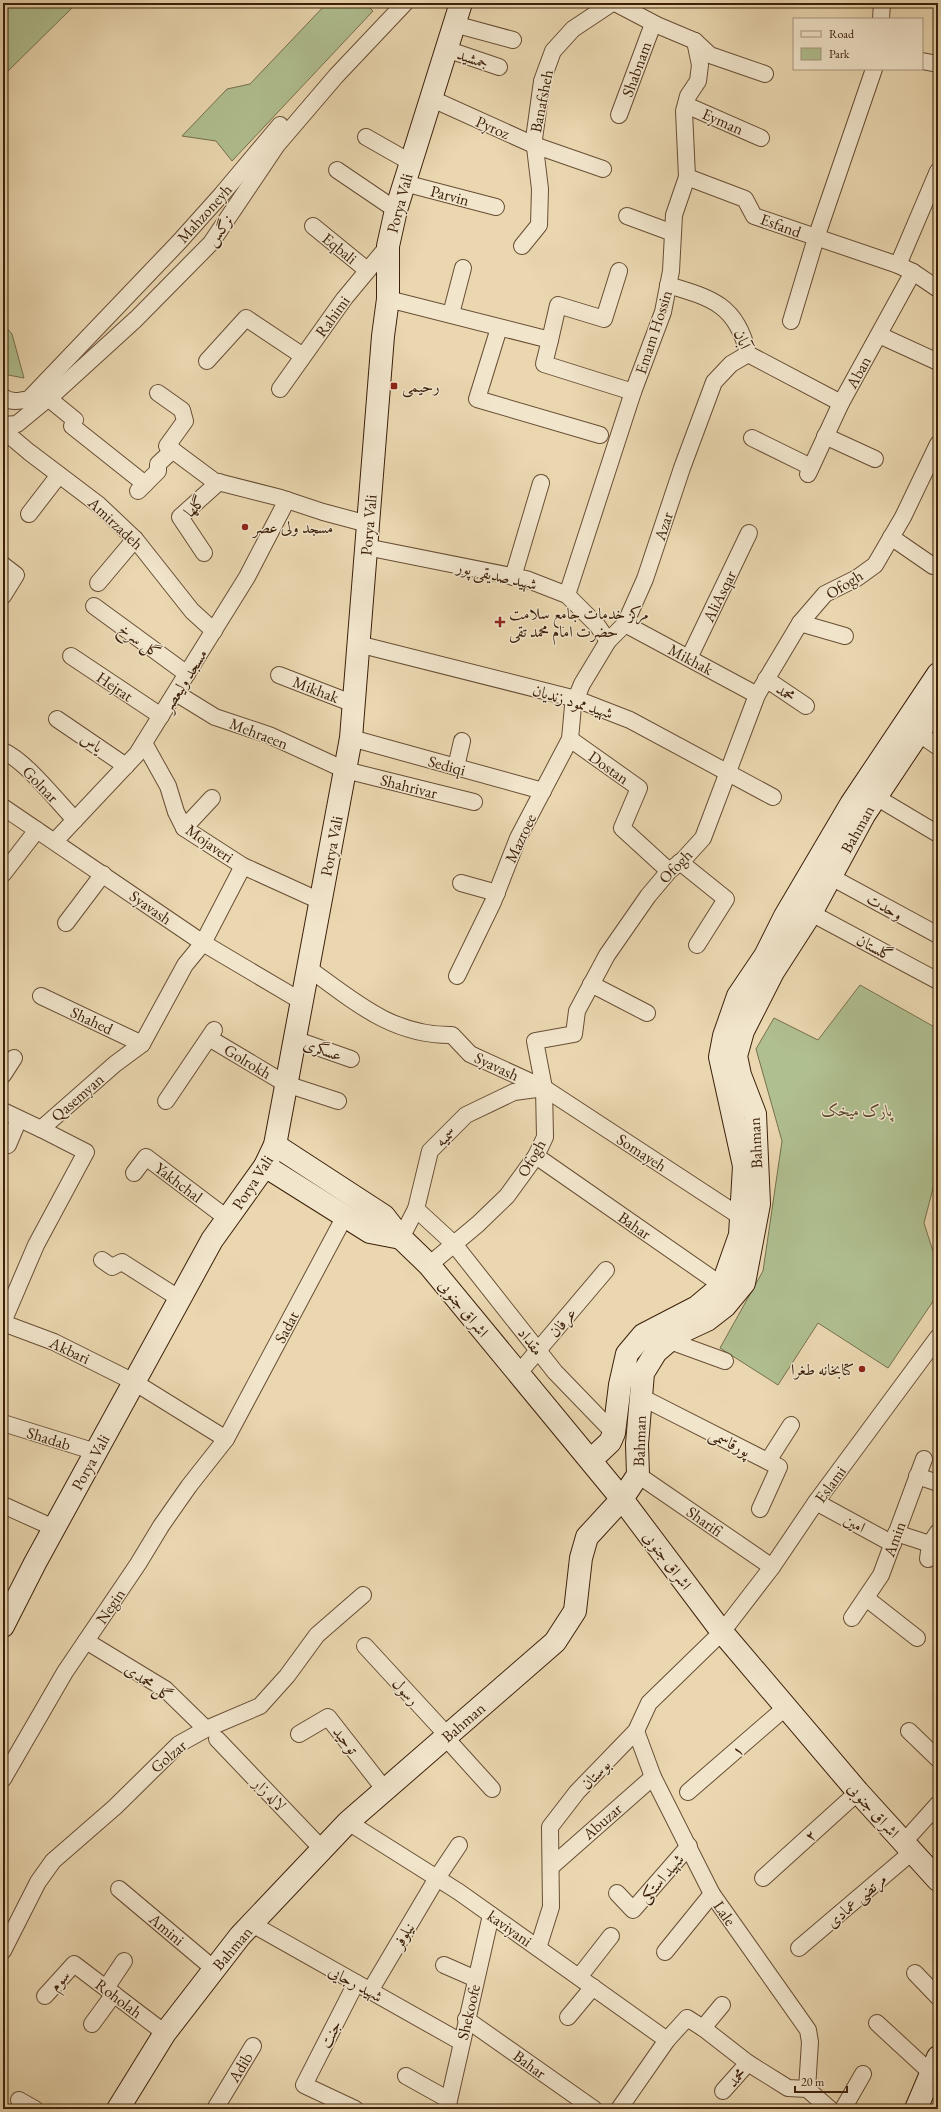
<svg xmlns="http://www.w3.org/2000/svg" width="941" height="2112" font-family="'EB Garamond',Amiri,serif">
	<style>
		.green { fill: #b0bf90; stroke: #76704d }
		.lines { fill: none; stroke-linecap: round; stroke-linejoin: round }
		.street-casing { stroke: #684e34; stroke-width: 18 }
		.secondary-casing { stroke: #3c200a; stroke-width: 24 }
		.street { stroke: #f1e5cc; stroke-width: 16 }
		.secondary { stroke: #f1e5cc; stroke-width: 22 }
		.poi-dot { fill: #8f2418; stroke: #f1e5cc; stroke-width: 1.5 }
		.labels { text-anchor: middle; stroke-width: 3; stroke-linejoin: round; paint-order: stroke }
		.street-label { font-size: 16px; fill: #3c200a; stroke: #f1e5cc }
		.poi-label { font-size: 16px; fill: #3c200a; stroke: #f1e5cc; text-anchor: start }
		.park-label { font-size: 16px; font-style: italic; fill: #59482c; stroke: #f1e5cc }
	</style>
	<rect width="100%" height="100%" fill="#ead7b0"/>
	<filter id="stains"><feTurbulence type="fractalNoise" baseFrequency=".005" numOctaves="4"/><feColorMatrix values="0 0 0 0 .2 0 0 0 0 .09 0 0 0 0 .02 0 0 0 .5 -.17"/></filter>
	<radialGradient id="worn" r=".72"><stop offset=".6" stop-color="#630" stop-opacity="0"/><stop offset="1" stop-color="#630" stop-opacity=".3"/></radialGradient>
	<g class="green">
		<path d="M13 3H77L3 76V11Z"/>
		<path d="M327 3H365L373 11 232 161 216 141 182 136 227 89 250 84Z"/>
		<path d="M3 324 12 334 24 378 3 374Z"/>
		<path d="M860 985 938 1029V1169L924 1223 938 1267V1294L888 1368 818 1323 778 1385 720 1348 763 1271 782 1141 756 1049 774 1018 818 1040Z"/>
	</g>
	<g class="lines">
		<defs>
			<g id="street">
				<path d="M615 3 657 25 695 41 710 55 765 74"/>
				<path d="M881 19 882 3"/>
				<path d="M454 24 513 40"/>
				<path d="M446 49 499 67"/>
				<path d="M922 61 938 64"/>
				<path d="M430 98 534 145 603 169"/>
				<path d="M686 105 761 138"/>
				<path d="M619 115 653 24"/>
				<path d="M366 137 410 162"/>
				<path d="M337 170 396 210"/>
				<path d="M687 177 745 199 754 216 898 265 913 272 938 289"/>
				<path d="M404 183 496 207"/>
				<path d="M627 216 673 233"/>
				<path d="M313 226 367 270"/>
				<path d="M522 246 539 225 540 189 534 139 542 81 553 51 573 29 612 3"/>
				<path d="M898 265 938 171"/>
				<path d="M668 285C712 298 737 305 748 354L841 403"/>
				<path d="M388 299 550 340 558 305 604 319 619 271"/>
				<path d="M451 314 463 268"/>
				<path d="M791 321 816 238 874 69"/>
				<path d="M499 328 477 399 600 435"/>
				<path d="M879 335 938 362"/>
				<path d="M550 340 544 364 633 392"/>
				<path d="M207 361 246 318 303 356"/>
				<path d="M280 389 344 299 388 246"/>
				<path d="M158 393 182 410 185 421 167 446 214 481 281 498 323 512 368 524"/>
				<path d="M3 397C11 403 20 401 29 399L179 242 222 194 280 125"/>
				<path d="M48 398 75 420 72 426 145 484"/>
				<path d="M3 425 17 424 57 391 136 319 211 243 277 145 336 76 405 3"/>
				<path d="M3 430 29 452 99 505 135 539 192 611 214 631"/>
				<path d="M825 436 875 459"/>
				<path d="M752 438 811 467"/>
				<path d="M808 474 841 403 913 272"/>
				<path d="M138 491 158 471V464L173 450"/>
				<path d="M29 514 59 475"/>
				<path d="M891 537 933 566"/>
				<path d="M366 547 526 579 567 595 597 625 608 641"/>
				<path d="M204 553 180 517 219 482"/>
				<path d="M3 565 16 575 3 596"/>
				<path d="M513 577 541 483"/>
				<path d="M98 583 135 539"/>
				<path d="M567 595 633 392 663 312 671 271 674 215 687 177 684 111 688 96 698 81 700 65 695 41"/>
				<path d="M94 606 187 674"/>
				<path d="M800 623 845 636"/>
				<path d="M625 624 757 695"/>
				<path d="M358 644 576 699 630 720 773 797"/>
				<path d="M71 656 161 716"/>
				<path d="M689 658 749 533"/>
				<path d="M279 675 354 704"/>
				<path d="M766 679 806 706"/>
				<path d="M176 693 215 717 269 735 345 770 474 802"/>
				<path d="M57 719 126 766"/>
				<path d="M918 733 938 747"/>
				<path d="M351 738 543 791"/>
				<path d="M570 739 639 788 622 828 669 871"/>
				<path d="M144 743 168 786 176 812 184 828 243 866 320 901"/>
				<path d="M3 751C27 762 56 800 75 820"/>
				<path d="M456 767 462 741"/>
				<path d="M876 797 938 834"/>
				<path d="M3 807 203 943 301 1001"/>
				<path d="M184 828 212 798"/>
				<path d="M55 841 137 754 247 577 287 500"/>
				<path d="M680 862 726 899 697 945"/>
				<path d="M3 874 37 830"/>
				<path d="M831 877 938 935"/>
				<path d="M461 883 497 893"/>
				<path d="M811 913 938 981"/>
				<path d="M66 923 103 874"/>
				<path d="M308 968C354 1001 392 1036 452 1035L470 1054 544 1088 741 1217"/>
				<path d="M457 976 493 902 518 838 570 739 573 706 582 684 608 641 625 624 645 579 682 468 714 382 731 364 748 354"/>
				<path d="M591 984 647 1013"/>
				<path d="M41 996 142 1044"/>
				<path d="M209 1038 286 1084 338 1101"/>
				<path d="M294 1039 351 1059"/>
				<path d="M3 1075 14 1058"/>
				<path d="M166 1101 214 1030"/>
				<path d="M3 1111 41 1129"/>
				<path d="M8 1145 19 1119"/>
				<path d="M536 1156 730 1291"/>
				<path d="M134 1173 146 1157 228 1219"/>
				<path d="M416 1209 454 1244 555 1372 614 1433"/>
				<path d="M401 1238 416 1209 430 1151 466 1115 514 1092 544 1088"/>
				<path d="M102 1260 112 1267 122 1262 180 1299"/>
				<path d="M429 1265 478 1224 507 1196 536 1156 545 1137 544 1088 535 1041 574 1034 577 1011 607 955 648 896 669 871 683 860 703 838 757 695 800 623 825 594 857 578 875 565 903 517 938 444"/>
				<path d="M3 1322 36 1245 86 1152 41 1129 115 1064 142 1044 185 965 203 943 243 866"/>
				<path d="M3 1323 54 1342 134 1382 226 1439"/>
				<path d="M670 1341 725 1361"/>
				<path d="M518 1374 606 1270"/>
				<path d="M641 1397 779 1467 760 1509"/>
				<path d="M3 1423 96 1452"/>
				<path d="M768 1461 791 1425"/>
				<path d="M638 1475 772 1567"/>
				<path d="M917 1476 938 1483"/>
				<path d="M816 1502 893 1544"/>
				<path d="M3 1505 54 1528"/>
				<path d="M896 1533 930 1544"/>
				<path d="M928 1559 930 1544 938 1532"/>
				<path d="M866 1598 917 1638"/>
				<path d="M852 1618 881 1575 924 1459"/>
				<path d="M86 1641 165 1689 206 1729"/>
				<path d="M365 1646 447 1735"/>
				<path d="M636 1731 653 1777 712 1894 808 2030 810 2042 807 2089"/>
				<path d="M909 1731 938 1759"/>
				<path d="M299 1734 328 1717 385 1790"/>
				<path d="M445 1737 492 1789"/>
				<path d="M217 1739 322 1849"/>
				<path d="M3 1779 65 1672 138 1564 161 1526 189 1486 226 1439 345 1216"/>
				<path d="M688 1792 785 1708"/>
				<path d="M348 1822 459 1892 667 2040"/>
				<path d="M903 1843 938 1804"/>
				<path d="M552 1866 653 1777"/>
				<path d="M763 1878 858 1792"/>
				<path d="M119 1889 214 1969"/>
				<path d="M617 1893 633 1910 689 1846"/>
				<path d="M252 1924 461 2042"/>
				<path d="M538 1948 551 1907 550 1827 577 1792 636 1731 649 1703 722 1632 772 1567 816 1502 938 1337"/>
				<path d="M799 1948 912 1852"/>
				<path d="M3 1951 38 1882 53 1861 115 1807 179 1744 206 1729 260 1706 287 1676 317 1635 363 1595"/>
				<path d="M665 1952 712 1894"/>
				<path d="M444 1965 476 1979"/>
				<path d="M915 1973 938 1997"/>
				<path d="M579 1977 611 1936"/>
				<path d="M106 1988 124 1961"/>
				<path d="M370 1991 437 1878 459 1845"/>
				<path d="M45 1996 74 1964 165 2033"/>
				<path d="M568 2017 593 1987"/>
				<path d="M466 2019 594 2109"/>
				<path d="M877 2023 930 2072"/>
				<path d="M92 2024 114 1994"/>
				<path d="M703 2028 722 2005"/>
				<path d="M406 2076 449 2100"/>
				<path d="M723 2091 748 2063"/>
				<path d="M19 2100 35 2109"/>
				<path d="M215 2109 253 2046"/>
				<path d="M355 2109 304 2085 356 1983"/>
				<path d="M447 2109 491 1915"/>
				<path d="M619 2109 667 2040 687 2018 703 2028 748 2063 788 2088 807 2089 830 2109"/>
				<path d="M843 2109 863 2074"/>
			</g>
			<g id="secondary">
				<path d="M275 1145 384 1216 401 1238 429 1265 622 1499 722 1632 858 1792 938 1880"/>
				<path d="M265 1166 370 1232 401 1238"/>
				<path d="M591 1460 610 1442 614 1433 620 1385 627 1354 643 1335 697 1307 722 1286 740 1235 744 1166 720 1057 724 1036 738 996 765 956 785 916 851 804 938 674"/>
				<path d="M3 1626 35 1563 212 1240 265 1166 275 1145 351 738 383 336 388 299V246L396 210 461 3"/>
				<path d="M118 2109 165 2033 240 1936 348 1822 555 1642 575 1611 581 1558 587 1537 622 1499 638 1475 637 1444 643 1373 656 1352 677 1334 707 1320 725 1306 744 1283 759 1204 755 1114 740 1075 736 1056 743 1031 773 972 811 913 864 815 938 704"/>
				<path d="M916 2109 938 2057"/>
			</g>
		</defs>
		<use href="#street" class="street-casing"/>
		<use href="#secondary" class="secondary-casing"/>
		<use href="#street" class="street"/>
		<use href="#secondary" class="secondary"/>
	</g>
	<g class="poi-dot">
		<rect x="390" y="382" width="8" height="8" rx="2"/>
		<circle cx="245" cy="527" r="4"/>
		<path d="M498 616h4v4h4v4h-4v4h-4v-4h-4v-4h4z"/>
		<circle cx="862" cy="1369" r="4"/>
	</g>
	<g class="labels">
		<g class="street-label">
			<text transform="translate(473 58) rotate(19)" y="6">جمشید</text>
			<text transform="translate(636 69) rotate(-70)" y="6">Shabnam</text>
			<text transform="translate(541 101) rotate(-79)" y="6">Banafsheh</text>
			<text transform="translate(723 121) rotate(24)" y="6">Eyman</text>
			<text transform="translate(493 127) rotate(24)" y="6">Pyroz</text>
			<text transform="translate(450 195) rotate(15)" y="6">Parvin</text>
			<text transform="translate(399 203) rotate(-75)" y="6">Porya Vali</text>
			<text transform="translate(204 213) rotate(-48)" y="6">Mahzoneyh</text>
			<text transform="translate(781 225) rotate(20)" y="6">Esfand</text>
			<text transform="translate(219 230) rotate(-53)" y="6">نرگس</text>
			<text transform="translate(340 248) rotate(39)" y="6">Eqbali</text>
			<text transform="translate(332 316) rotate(-54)" y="6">Rahimi</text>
			<text transform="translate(653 332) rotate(-72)" y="6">Emam Hossin</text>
			<text transform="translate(743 339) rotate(68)" y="6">آبان</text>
			<text transform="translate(858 372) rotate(-61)" y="6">Aban</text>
			<text transform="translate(194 506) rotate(-47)" y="6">گلها</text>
			<text transform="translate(116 523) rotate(43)" y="6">Amirzadeh</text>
			<text transform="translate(368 525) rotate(-85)" y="6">Porya Vali</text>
			<text transform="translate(663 526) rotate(-72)" y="6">Azar</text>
			<text transform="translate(497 575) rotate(13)" y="6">شهید صدیقی پور</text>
			<text transform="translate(844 584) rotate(-32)" y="6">Ofogh</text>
			<text transform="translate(719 596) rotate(-64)" y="6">AliAsqar</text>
			<text transform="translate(140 640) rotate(36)" y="6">گل سرخ</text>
			<text transform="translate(691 659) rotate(28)" y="6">Mikhak</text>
			<text transform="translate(184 680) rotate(-58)" y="6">مسجد ولیعصر</text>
			<text transform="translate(115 686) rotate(34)" y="6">Hejrat</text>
			<text transform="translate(316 689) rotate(21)" y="6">Mikhak</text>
			<text transform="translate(786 692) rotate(34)" y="6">محمد</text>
			<text transform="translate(573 701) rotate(17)" y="6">شهید ممود زندیان</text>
			<text transform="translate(259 733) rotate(21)" y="6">Mehraeen</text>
			<text transform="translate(92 742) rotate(34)" y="6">یاس</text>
			<text transform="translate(447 765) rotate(15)" y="6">Sediqi</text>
			<text transform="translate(609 767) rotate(35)" y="6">Dostan</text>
			<text transform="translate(41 784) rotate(46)" y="6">Golnar</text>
			<text transform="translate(409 786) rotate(14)" y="6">Shahrivar</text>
			<text transform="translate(857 829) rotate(-61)" y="6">Bahman</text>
			<text transform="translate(520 838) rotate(-65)" y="6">Mazroee</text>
			<text transform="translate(210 843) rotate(35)" y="6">Mojaveri</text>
			<text transform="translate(331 846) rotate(-79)" y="6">Porya Vali</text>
			<text transform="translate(675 866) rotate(-46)" y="6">Ofogh</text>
			<text transform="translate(885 906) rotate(29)" y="6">وحدت</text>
			<text transform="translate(151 907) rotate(35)" y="6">Syavash</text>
			<text transform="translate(875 947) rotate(28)" y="6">گلستان</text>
			<text transform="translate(92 1020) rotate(25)" y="6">Shahed</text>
			<text transform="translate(323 1049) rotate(20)" y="6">عسگری</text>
			<text transform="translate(248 1061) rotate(31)" y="6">Golrokh</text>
			<text transform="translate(497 1066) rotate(25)" y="6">Syavash</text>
			<text transform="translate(77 1097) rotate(-41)" y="6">Qasemyan</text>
			<text transform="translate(445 1136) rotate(-44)" y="6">سمیه</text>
			<text transform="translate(755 1143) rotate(-93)" y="6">Bahman</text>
			<text transform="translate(642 1152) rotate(33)" y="6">Somayeh</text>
			<text transform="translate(531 1158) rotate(-60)" y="6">Ofogh</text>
			<text transform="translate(179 1182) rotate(37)" y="6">Yakhchal</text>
			<text transform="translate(252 1182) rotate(-57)" y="6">Porya Vali</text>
			<text transform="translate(635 1225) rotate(35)" y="6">Bahar</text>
			<text transform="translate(464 1308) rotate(51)" y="6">اشراق جنوبی</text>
			<text transform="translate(562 1322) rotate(-50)" y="6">عرفان</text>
			<text transform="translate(286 1327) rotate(-62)" y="6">Sadat</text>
			<text transform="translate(531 1341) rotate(52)" y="6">مقداد</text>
			<text transform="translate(70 1350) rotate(25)" y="6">Akbari</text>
			<text transform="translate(49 1438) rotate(17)" y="6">Shadab</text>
			<text transform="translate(639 1441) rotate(-88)" y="6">Bahman</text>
			<text transform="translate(730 1442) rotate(27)" y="6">پورقاسمی</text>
			<text transform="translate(90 1462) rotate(-61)" y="6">Porya Vali</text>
			<text transform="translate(830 1484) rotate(-54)" y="6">Eslami</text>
			<text transform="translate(705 1521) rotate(35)" y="6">Sharifi</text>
			<text transform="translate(855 1523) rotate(29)" y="6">امین</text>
			<text transform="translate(894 1539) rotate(-70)" y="6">Amin</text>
			<text transform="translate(668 1560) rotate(53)" y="6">اشراق جنوبی</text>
			<text transform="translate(110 1606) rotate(-56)" y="6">Negin</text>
			<text transform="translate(149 1682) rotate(35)" y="6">گل محمدی</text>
			<text transform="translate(406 1691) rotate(47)" y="6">رسول</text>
			<text transform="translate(463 1722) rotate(-41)" y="6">Bahman</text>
			<text transform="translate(346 1740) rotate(52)" y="6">توحید</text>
			<text transform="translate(737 1750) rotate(-41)" y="6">۱</text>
			<text transform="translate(168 1756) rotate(-40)" y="6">Golzar</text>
			<text transform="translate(595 1774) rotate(-46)" y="6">بوستان</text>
			<text transform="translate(270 1794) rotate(46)" y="6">لاله زار</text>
			<text transform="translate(874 1810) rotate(48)" y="6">اشراق جنوبی</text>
			<text transform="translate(602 1821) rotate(-41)" y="6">Abuzar</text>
			<text transform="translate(810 1835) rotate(-42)" y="6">۲</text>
			<text transform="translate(661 1878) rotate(-49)" y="6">شهید استکی</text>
			<text transform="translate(856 1900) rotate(-41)" y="6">مرتضی عمادی</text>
			<text transform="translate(725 1913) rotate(55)" y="6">Lale</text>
			<text transform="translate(510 1928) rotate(35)" y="6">kaviyani</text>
			<text transform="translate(167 1929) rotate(40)" y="6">Amini</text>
			<text transform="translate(403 1935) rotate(-59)" y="6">نیلوفر</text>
			<text transform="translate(232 1948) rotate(-50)" y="6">Bahman</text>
			<text transform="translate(59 1980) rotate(-48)" y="6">سوم</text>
			<text transform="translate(356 1983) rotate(29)" y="6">شهید رجایی</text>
			<text transform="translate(119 1998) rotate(37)" y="6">Roholah</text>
			<text transform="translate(468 2012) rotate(-77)" y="6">Shekoofe</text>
			<text transform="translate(330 2034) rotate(-63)" y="6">جنت</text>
			<text transform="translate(530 2064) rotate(36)" y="6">Bahar</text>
			<text transform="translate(240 2067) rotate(-59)" y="6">Adib</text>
			<text transform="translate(736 2077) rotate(-48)" y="6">محمد</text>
		</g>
		<g class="poi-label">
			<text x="402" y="392">رحیمی</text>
			<text x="253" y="533">مسجد ولی عصر</text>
			<text x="509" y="619">مرکز خدمات جامع سلامت<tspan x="509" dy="18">حضرت امام محمد تقی</tspan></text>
			<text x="854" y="1375" text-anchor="end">کتابخانه طغرا</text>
		</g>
		<g class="park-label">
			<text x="857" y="1116">پارک میخک</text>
		</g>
	</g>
	<rect width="941" height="2112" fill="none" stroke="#ead7b0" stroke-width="16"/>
	<rect x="4" y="4" width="933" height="2104" fill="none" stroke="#3c200a" stroke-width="2"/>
	<rect x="8" y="8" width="925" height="2096" fill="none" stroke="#3c200a"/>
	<rect x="793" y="18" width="130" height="52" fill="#f1e5cc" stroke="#a9967e"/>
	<rect x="801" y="31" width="20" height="6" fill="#f1e5cc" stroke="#a9967e"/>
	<text x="829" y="38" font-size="12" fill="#3c200a">Road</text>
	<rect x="801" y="48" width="20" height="12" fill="#b0bf90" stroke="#a9967e"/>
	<text x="829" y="58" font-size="12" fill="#3c200a">Park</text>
	<path d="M795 2086v6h52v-6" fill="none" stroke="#3c200a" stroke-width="2"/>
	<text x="801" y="2086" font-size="12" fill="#3c200a" stroke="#f1e5cc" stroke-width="3" paint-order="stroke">20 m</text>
	<rect width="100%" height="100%" filter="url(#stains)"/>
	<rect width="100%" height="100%" fill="url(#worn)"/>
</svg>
